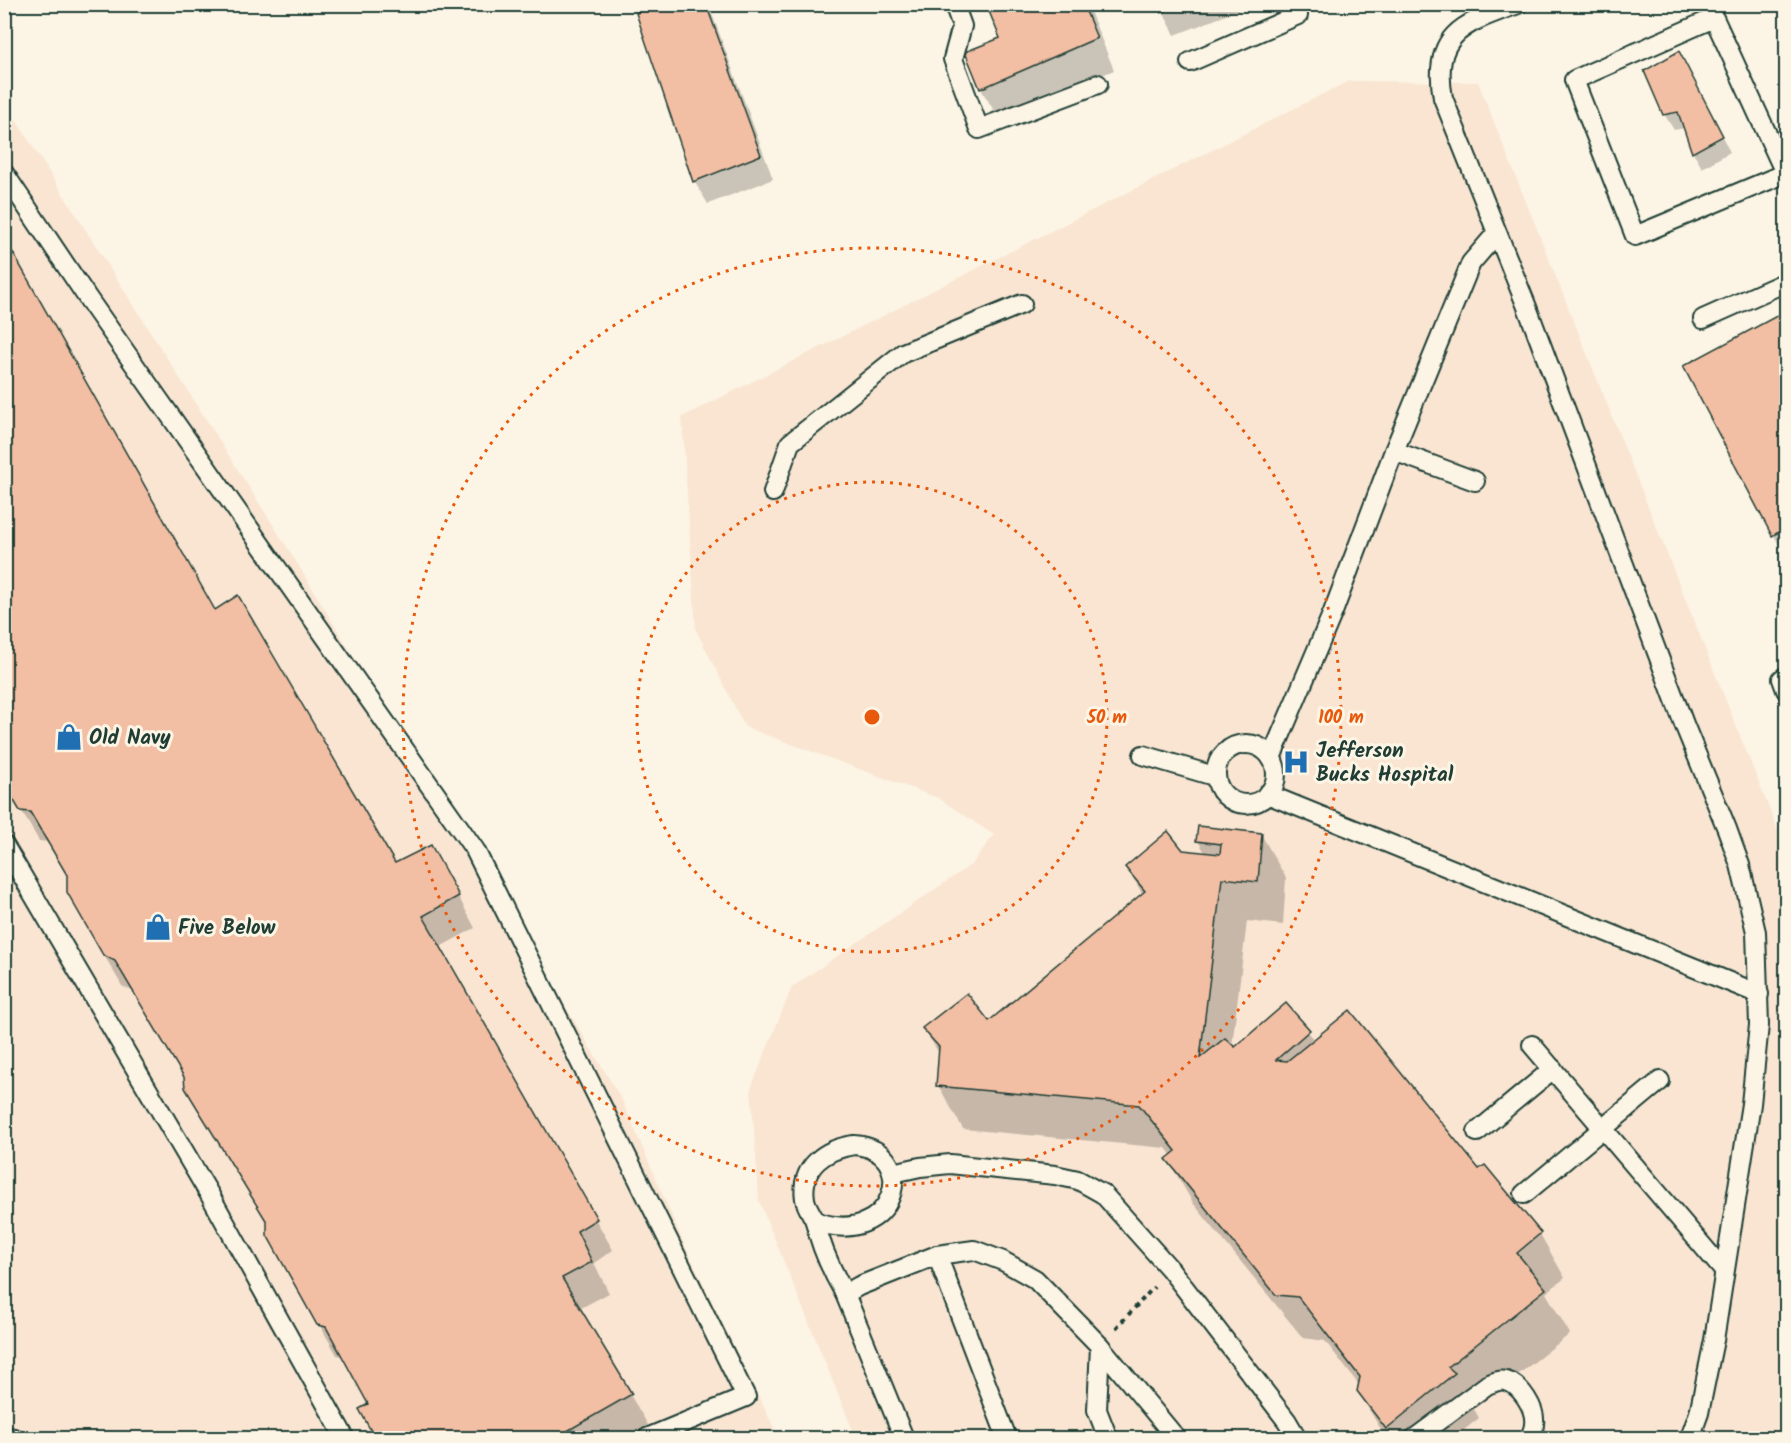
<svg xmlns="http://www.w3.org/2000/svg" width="1791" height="1443" font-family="Kalam,sans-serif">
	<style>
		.built { fill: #f9e5d2 }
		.shadow { fill: #0003 }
		.building { fill: #f3bfa4; stroke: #1f3d34; stroke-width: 1.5 }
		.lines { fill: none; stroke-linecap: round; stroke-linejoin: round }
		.service-casing { stroke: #1f3d34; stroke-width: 22 }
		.path { stroke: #1f3d34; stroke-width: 4; stroke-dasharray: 4.5 4.5; stroke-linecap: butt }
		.service { stroke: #fcf5e5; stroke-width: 18 }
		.ring { fill: none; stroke: #e8590c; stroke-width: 3; stroke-dasharray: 3 6 }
		.labels { text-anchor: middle; stroke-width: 6; stroke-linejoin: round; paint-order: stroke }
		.poi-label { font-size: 21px; font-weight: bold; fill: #1f3d34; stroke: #fcf5e5; text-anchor: start }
		.centre { fill: #e8590c; stroke: #fcf5e5; stroke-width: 3 }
		.ring-label { font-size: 18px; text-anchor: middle; font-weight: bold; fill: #e8590c; stroke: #fcf5e5; stroke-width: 6; stroke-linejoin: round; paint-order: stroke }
	</style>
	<rect width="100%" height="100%" fill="#fcf5e5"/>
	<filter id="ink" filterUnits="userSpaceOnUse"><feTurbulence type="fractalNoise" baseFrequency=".0167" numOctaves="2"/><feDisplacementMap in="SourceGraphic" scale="12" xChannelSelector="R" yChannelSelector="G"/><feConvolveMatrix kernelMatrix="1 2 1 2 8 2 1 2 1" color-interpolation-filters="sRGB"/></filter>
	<g filter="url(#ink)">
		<g class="built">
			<path d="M1349 81 1478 82 1785 848 1786 1438H856L759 1201 751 1088 792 987 972 864 994 835 938 798 745 727 696 630 682 417Z"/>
			<path d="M4 116 16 120 292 555 622 1100 684 1244 779 1438H5Z"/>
		</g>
		<g class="shadow">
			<path d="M663 4H707L712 14 773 179 708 204 694 181Z"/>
			<path d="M987 4H1087L1114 70 999 119 981 89 967 53 1002 39Z"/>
			<path d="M1159 4H1237L1239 10 1175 35Z"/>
			<path d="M1687 68 1730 152 1702 168 1693 152 1685 128 1674 130 1664 114Z"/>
			<path d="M1786 313V558L1685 367Z"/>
			<path d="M215 612 394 865 448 877 475 928 440 947 613 1250 594 1263 609 1293 579 1309 648 1425 625 1438H377L361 1409 370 1405 344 1357 337 1355 319 1324 268 1223 134 992 122 986 104 955 68 875 49 842 39 841 4 781Z"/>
			<path d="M1261 834 1286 878 1283 925 1247 921 1232 1046 1235 1049 1308 1031 1314 1041 1479 1171 1540 1234 1565 1278 1546 1293 1570 1334 1474 1409 1479 1418 1454 1438H1386L1358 1391 1359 1385 1325 1341 1303 1338 1193 1203 1168 1160 1172 1156 1166 1148 963 1129 938 1085 940 1055 924 1029 989 1023 1143 895 1127 867 1182 852 1206 854 1198 841Z"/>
		</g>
		<g class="building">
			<path d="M659 4H706L761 155 693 182 636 13Z"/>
			<path d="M986 4H1083L1097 38 980 89 965 52 1000 38Z"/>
			<path d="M1157 4H1181L1161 13Z"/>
			<path d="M1679 51 1723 136 1692 153 1678 112 1663 115 1644 71Z"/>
			<path d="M4 237 215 610 238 595 395 863 431 845 459 896 423 916 597 1219 577 1231 592 1262 562 1278 632 1394 555 1438H375L359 1409 368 1404 326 1327 317 1325 267 1235V1222L185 1088 184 1077 115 961 103 955 67 892V875L30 812 20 811 4 784Z"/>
			<path d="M1786 311V528L1772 536 1683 366Z"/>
			<path d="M1198 826 1262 833 1258 882 1222 878 1200 1058 1225 1038 1235 1047 1286 1003 1310 1030 1276 1060 1287 1061 1350 1010 1479 1169 1485 1165 1541 1233 1517 1253 1546 1289 1448 1367 1455 1373 1386 1429 1357 1391 1360 1377 1298 1297 1276 1295 1166 1159 1176 1151 1139 1105 936 1086 939 1047 922 1028 967 993 989 1021 1145 891 1125 867 1168 831 1183 850 1220 854 1221 844 1196 841Z"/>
		</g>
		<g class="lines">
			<defs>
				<g id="service">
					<path d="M954 4 962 26 953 59 979 129 1098 84"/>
					<path d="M1518 4C1466 23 1431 32 1443 98L1527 307 1684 724 1727 829 1740 865 1756 932 1759 1025 1751 1104 1714 1340 1699 1413 1690 1438"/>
					<path d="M1190 62 1298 15 1297 4"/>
					<path d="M4 173 89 300 475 850 746 1397 647 1438"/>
					<path d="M1785 173 1714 18 1574 80 1635 236 1786 173"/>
					<path d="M1703 319 1786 282"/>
					<path d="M1394 451 1475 481"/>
					<path d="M773 492 790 443 903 353 1022 304"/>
					<path d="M1786 676 1782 679 1786 690"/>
					<circle cx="1246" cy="774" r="30"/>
					<path d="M1143 755 1214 776"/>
					<path d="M1271 758 1333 612 1394 451 1471 263 1496 234"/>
					<path d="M1267 794 1759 994"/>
					<path d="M4 845 211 1197 345 1438"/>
					<path d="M1532 1045 1724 1271"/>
					<path d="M1477 1132 1553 1069"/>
					<path d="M854 1145C923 1150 895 1251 815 1221 812 1214 806 1206 805 1199 800 1166 826 1149 854 1145Z"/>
					<path d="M893 1173 920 1167 950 1164 1055 1175 1078 1180 1103 1194 1170 1269 1287 1421 1297 1438"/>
					<path d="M1524 1194 1660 1081"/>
					<path d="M815 1221C821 1248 831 1270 845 1294"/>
					<path d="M937 1255 1007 1438"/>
					<path d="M1100 1346 1097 1410 1108 1438"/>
					<path d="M4 1436 14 1438"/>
					<path d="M904 1438 845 1294 859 1286 937 1255 974 1250 1003 1261 1035 1279 1100 1346 1176 1438"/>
					<path d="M1415 1438 1487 1385C1492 1383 1500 1379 1506 1381 1521 1385 1536 1409 1534 1424 1534 1429 1531 1434 1530 1438"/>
				</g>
			</defs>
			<use href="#service" class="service-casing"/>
			<path class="path" d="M1116 1328 1154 1287"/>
			<use href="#service" class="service"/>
		</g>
	</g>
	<g class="ring">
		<circle cx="872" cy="717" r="235"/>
		<circle cx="872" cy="717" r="469"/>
	</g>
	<defs>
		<symbol id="shop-bare" viewBox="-9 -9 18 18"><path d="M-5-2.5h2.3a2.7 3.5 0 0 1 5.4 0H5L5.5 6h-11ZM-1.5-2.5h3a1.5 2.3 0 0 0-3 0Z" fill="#1f6fb2" stroke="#fcf5e5" stroke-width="2.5" paint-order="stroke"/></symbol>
		<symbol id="hospital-bare" viewBox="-9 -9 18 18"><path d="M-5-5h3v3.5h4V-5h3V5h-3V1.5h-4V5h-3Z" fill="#1f6fb2" stroke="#fcf5e5" stroke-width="2.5" paint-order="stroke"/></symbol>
	</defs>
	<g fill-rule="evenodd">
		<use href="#shop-bare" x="50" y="718" width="38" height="38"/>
		<use href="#hospital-bare" x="1277" y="743" width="38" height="38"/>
		<use href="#shop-bare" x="139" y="908" width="38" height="38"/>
	</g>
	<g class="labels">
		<g class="poi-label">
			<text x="89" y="744">Old Navy</text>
			<text x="1316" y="757">Jefferson<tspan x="1316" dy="24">Bucks Hospital</tspan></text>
			<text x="178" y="934">Five Below</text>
		</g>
	</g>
	<circle cx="872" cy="717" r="9" class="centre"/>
	<g class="ring-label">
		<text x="1107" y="723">50 m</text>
		<text x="1341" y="723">100 m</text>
	</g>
	<rect width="1791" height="1443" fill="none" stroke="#fcf5e5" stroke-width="24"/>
	<rect x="12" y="12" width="1767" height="1419" fill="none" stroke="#1f3d34" stroke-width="2" filter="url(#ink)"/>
</svg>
